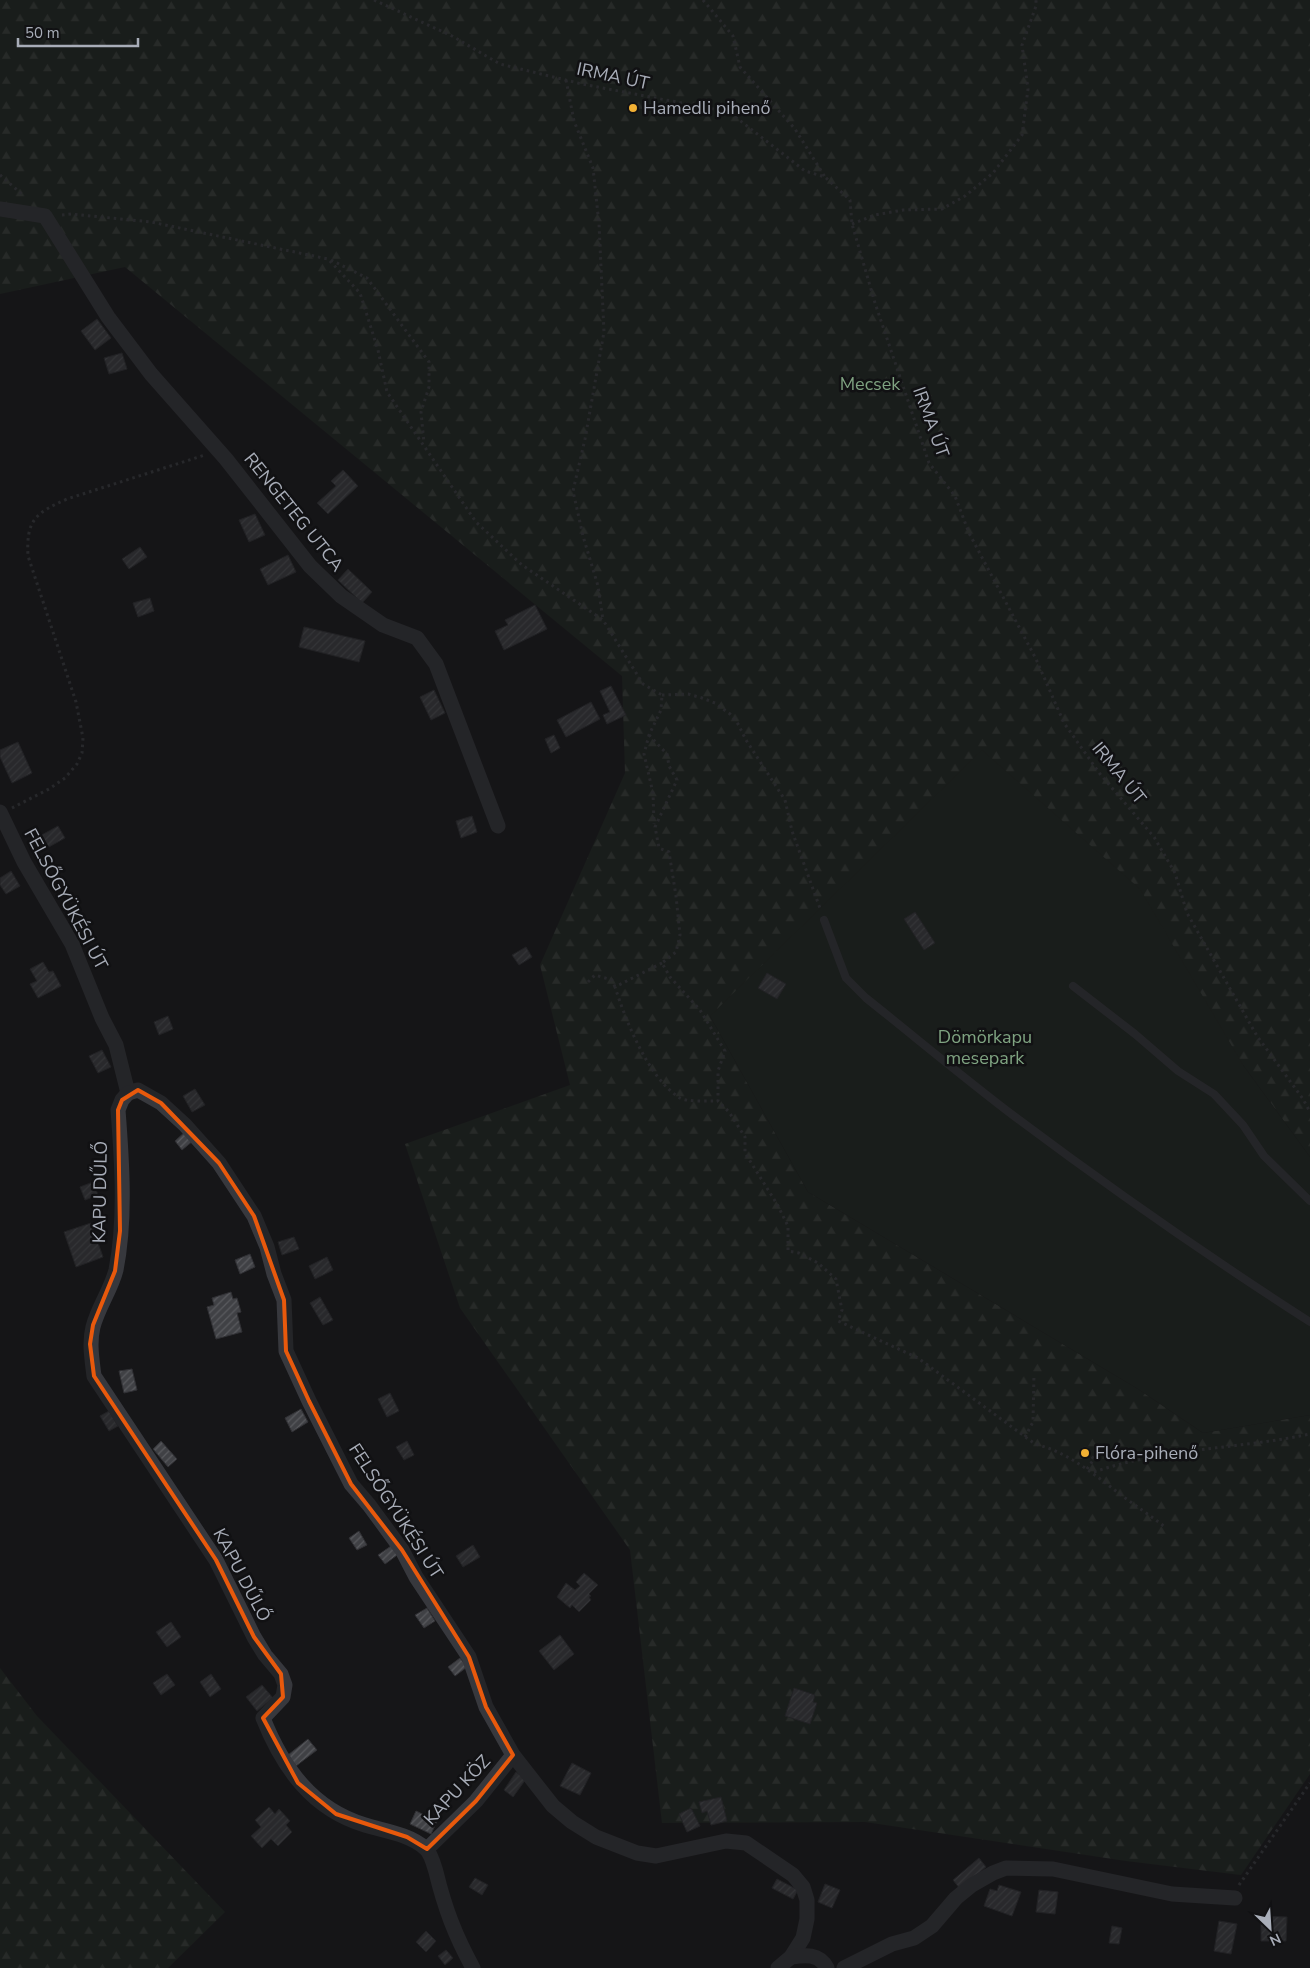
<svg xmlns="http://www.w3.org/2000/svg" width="1310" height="1968" font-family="'Nunito Sans',sans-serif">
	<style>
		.forest { fill: url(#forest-firs) }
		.green { fill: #1e261f }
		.building { fill: url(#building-hatch); stroke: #303034 }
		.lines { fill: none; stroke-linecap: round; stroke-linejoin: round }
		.path { stroke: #3d3f44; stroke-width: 3; stroke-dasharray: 2.5 4; stroke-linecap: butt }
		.service { stroke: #37383d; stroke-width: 8 }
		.minor { stroke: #37383d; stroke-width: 15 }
		.marked { fill: none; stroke: #e8590c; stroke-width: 4; stroke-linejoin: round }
		.poi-dot { fill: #f2b134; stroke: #111113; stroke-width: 2 }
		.labels { text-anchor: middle; stroke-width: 5; stroke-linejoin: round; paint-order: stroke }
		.street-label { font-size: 18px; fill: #a8adb8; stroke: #111113 }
		.poi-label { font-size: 18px; fill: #a8adb8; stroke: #111113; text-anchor: start }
		.park-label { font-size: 18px; fill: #7fa381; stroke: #111113 }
	</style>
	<defs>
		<pattern id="forest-firs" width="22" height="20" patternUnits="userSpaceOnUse" patternTransform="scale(1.25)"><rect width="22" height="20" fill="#1e261f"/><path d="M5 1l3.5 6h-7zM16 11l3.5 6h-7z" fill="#3c433d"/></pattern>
		<pattern id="building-hatch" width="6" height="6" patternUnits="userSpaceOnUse" patternTransform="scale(1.25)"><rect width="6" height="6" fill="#404145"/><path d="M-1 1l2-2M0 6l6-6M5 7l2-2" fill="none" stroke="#595a5e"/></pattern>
	</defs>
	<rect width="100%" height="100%" fill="#161618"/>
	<g class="forest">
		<path d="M0 0H1310V1157L1243 1065 710 1016 808 1192 1138 1389 1203 1433 1310 1415V1774L1241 1875 1126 1861 865 1822 662 1823 630 1550 460 1308 405 1144 570 1085 540 965 625 773 622 676 125 267 0 294Z"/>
		<path d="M0 1668 37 1716 225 1912 168 1968H0Z"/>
	</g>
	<path class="green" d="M982 750 1140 889 1243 1065 1310 1157V1415L1203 1433 1138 1389 808 1192 710 1016Z"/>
	<g class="building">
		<path d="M97 319 111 338 95 350 81 331Z"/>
		<path d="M122 353 127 369 109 374 104 358Z"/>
		<path d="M343 470 358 486 328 514 317 503 336 486 331 481Z"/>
		<path d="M255 514 265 535 249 542 239 520Z"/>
		<path d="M140 547 147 557 129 569 122 559Z"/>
		<path d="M288 555 296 572 268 585 260 569Z"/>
		<path d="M348 569 372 592 362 603 338 580Z"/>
		<path d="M150 598 154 611 138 617 133 603Z"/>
		<path d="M535 605 547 629 504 650 495 631 508 625 505 620Z"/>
		<path d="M304 627 365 641 359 662 299 647Z"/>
		<path d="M611 686 626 715 607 724 603 715 610 712 600 691Z"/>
		<path d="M434 690 445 713 431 720 420 697Z"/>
		<path d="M591 702 600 719 566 737 557 720Z"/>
		<path d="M554 735 560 748 551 753 545 739Z"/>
		<path d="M18 742 32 773 12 783 0 757V750Z"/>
		<path d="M472 816 477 832 461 838 456 821Z"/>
		<path d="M58 826 65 838 47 848 40 836Z"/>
		<path d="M11 871 20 886 6 894 0 885V878Z"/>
		<path d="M915 912 935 943 924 950 904 919Z"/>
		<path d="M526 947 532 957 519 965 512 955Z"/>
		<path d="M43 962 49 972 53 971 61 986 38 998 30 984 37 981 30 969Z"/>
		<path d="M767 973 786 984 777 999 758 988Z"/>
		<path d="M168 1016 173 1029 159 1035 154 1022Z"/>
		<path d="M102 1050 111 1067 98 1073 89 1056Z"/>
		<path d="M195 1089 205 1105 192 1112 183 1096Z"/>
		<path d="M186 1131 194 1140 182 1150 175 1141Z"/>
		<path d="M93 1182 98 1195 85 1200 80 1187Z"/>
		<path d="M91 1223 103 1257 76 1267 64 1232Z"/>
		<path d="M294 1237 299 1249 282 1255 278 1242Z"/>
		<path d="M250 1254 255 1267 240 1274 235 1260Z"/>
		<path d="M327 1257 333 1270 315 1279 309 1266Z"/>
		<path d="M231 1292 233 1299 237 1298 241 1312 237 1313 242 1332 216 1339 207 1307 214 1305 212 1298Z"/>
		<path d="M320 1297 333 1320 323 1325 310 1303Z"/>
		<path d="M132 1369 137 1390 124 1393 119 1371Z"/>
		<path d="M390 1393 399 1411 387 1417 378 1399Z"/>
		<path d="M301 1409 308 1422 292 1432 285 1418Z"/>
		<path d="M109 1411 118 1426 109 1431 100 1416Z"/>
		<path d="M161 1441 177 1459 168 1467 153 1449Z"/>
		<path d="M407 1441 414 1455 404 1460 396 1447Z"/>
		<circle cx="1085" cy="1452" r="5"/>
		<path d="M359 1531 367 1545 357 1550 349 1538Z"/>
		<path d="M394 1544 400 1553 385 1564 378 1555Z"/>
		<path d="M473 1545 480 1557 463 1567 456 1556Z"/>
		<path d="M584 1573 598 1585 589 1594 591 1596 589 1597 591 1600 579 1612 572 1605 570 1608 557 1597 566 1583 575 1590 580 1586 576 1582Z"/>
		<path d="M427 1608 435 1621 424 1628 415 1615Z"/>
		<path d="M171 1622 181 1637 167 1647 156 1632Z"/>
		<path d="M560 1635 574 1654 554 1670 539 1651Z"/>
		<path d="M460 1658 467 1667 455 1676 448 1667Z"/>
		<path d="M167 1674 175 1685 161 1695 153 1683Z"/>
		<path d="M211 1674 221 1689 210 1697 200 1682Z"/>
		<path d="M262 1685 273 1698 257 1711 246 1697Z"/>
		<path d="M794 1688 815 1695 813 1702 817 1703 810 1724 785 1716Z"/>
		<path d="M308 1739 317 1750 296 1766 288 1755Z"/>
		<path d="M572 1763 591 1773 580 1795 560 1786Z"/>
		<path d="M516 1772 526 1779 513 1797 504 1790Z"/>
		<path d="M721 1797 727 1821 711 1825 707 1811 702 1813 699 1802Z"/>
		<path d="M269 1807 275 1814 279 1809 290 1821 286 1825 292 1832 278 1846 271 1839 262 1848 251 1836 261 1827 255 1820Z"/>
		<path d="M691 1808 700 1826 687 1832 679 1814Z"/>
		<path d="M416 1811 437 1821 431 1834 410 1824Z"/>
		<path d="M979 1858 986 1867 960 1889 953 1880Z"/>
		<path d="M475 1878 488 1885 482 1895 469 1887Z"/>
		<path d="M777 1879 798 1890 793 1899 772 1888Z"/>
		<path d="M825 1884 840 1890 832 1908 818 1902Z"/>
		<path d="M999 1885 1021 1892 1012 1916 984 1906 990 1889 997 1891Z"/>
		<path d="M1039 1890 1058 1892 1055 1914 1036 1912Z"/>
		<path d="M1261 1916 1287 1917 1286 1941H1261Z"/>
		<path d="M1219 1921 1237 1924 1231 1954 1214 1951Z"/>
		<path d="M1112 1926 1122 1928 1119 1944 1109 1943Z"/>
		<path d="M426 1931 436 1941 426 1952 416 1942Z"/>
		<path d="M446 1950 453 1958 445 1965 438 1956Z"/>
	</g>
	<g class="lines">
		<g class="path">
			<path d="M374 0 452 36 500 64 582 84 729 112 805 171 825 177 850 200 852 224 875 303 929 463 955 496 969 533 1036 659 1064 723 1100 774 1154 837 1175 873 1187 913 1257 1036 1303 1099 1310 1112"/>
			<path d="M703 0 733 36 740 67 795 129 825 177"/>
			<path d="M566 80 574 121 593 168 599 224 604 332 585 439 573 491 583 536 598 586 603 620"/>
			<path d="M0 175 24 196"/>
			<path d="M62 215 71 214 151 222 328 259 360 293 378 350 387 392 476 522 522 565 603 620 643 684 662 695 661 710 649 735 644 754 653 793 654 824"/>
			<path d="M852 224 875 215 903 210 942 209 965 196 993 173 1022 135 1028 89 1022 45 1036 6V0"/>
			<path d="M331 260 367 278 429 362V387L421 412 424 443"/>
			<path d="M662 695 688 694 702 698 715 703 730 714 738 724 746 740 785 800 792 831 821 911"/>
			<path d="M649 735 667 754 669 766 677 780 655 827 659 848 669 852 676 896 680 935 676 952 662 963 670 977 700 1010 725 1051 718 1071V1101L729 1112 745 1137V1153L777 1204 788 1226V1251L799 1253 818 1263 836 1279 842 1310 838 1321 918 1358 1035 1444C1068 1452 1095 1475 1121 1495 1136 1506 1151 1516 1165 1527"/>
			<path d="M12 808 49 789 65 778 77 764 82 753 83 738 76 702 28 556C26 519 36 513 67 499L205 455"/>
			<path d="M662 963 615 987C626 1021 648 1078 680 1098 686 1102 709 1101 718 1101"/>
			<path d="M588 982 595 975 612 980 615 987"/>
			<path d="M1025 1437 1033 1422 1034 1374"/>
			<path d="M1087 1469 1094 1459 1090 1455"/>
			<path d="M1094 1472C1164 1448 1239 1449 1310 1434"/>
			<path d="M1239 1885 1310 1783"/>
		</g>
		<g class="service">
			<path d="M824 920 846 978 866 998C915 1037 964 1078 1014 1116 1110 1188 1209 1257 1310 1322"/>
			<path d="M1073 986 1135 1034 1178 1071 1214 1094 1243 1125 1264 1156 1310 1201"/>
		</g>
		<g class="minor">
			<path d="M0 209 45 216 108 317 151 374 226 459 310 566 341 596 383 625 417 638 436 664 498 826"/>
			<path d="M0 812 24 862 72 944 102 1018 116 1045 128 1093 138 1090 161 1103 185 1125 219 1163 254 1216 267 1247 274 1274 284 1300 286 1351 309 1401 351 1484 369 1505 402 1550 416 1577 469 1657 486 1707 513 1755 553 1806 572 1822 596 1837 637 1853 656 1856 726 1841 746 1843 793 1875 803 1887 807 1900V1919L803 1938 791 1957 778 1968"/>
			<path d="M128 1093 122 1100 118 1110C122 1161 126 1220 116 1270 111 1290 98 1307 93 1327 89 1343 92 1359 94 1376L216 1560 254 1637 265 1655 281 1674 285 1685 283 1697 263 1718C283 1768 312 1809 365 1825 385 1831 409 1834 425 1848 431 1853 434 1865 436 1872 445 1909 455 1935 473 1968"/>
			<path d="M427 1849 476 1801 513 1755"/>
			<path d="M791 1957C805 1955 819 1953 827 1968"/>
			<path d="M844 1968 892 1944 914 1938 932 1926 956 1898 972 1885 993 1873 1006 1868 1053 1869 1172 1894 1235 1898"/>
		</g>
	</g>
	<path d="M0 0H1310V1968H0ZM138 1090 161 1103 219 1163 254 1216 284 1300 286 1351 309 1401 351 1484 402 1550 469 1657 486 1707 513 1755 476 1801 427 1849 407 1837 336 1814 298 1783 263 1718 283 1697 281 1674 254 1637 216 1560 94 1376 90 1344 93 1325 115 1271 120 1231 118 1110 122 1100Z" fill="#161618" fill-opacity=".55" fill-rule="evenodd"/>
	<path class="marked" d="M138 1090 161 1103 219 1163 254 1216 284 1300 286 1351 309 1401 351 1484 402 1550 469 1657 486 1707 513 1755 476 1801 427 1849 407 1837 336 1814 298 1783 263 1718 283 1697 281 1674 254 1637 216 1560 94 1376 90 1344 93 1325 115 1271 120 1231 118 1110 122 1100Z"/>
	<g class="poi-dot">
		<circle cx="633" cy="108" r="5"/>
		<circle cx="1085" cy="1453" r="5"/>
	</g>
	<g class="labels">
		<g class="street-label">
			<text transform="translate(613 76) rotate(12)" y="6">IRMA ÚT</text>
			<text transform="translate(931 422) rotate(70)" y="6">IRMA ÚT</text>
			<text transform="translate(294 512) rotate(51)" y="6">RENGETEG UTCA</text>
			<text transform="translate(1119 773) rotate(51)" y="6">IRMA ÚT</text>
			<text transform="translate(66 899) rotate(62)" y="6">FELSŐGYÜKÉSI ÚT</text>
			<text transform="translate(100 1192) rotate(-89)" y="6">KAPU DŰLŐ</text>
			<text transform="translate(396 1511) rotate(57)" y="6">FELSŐGYÜKÉSI ÚT</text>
			<text transform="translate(242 1575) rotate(62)" y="6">KAPU DŰLŐ</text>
			<text transform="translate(457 1790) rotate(-47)" y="6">KAPU KÖZ</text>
		</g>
		<g class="poi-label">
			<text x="643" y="114">Hamedli pihenő</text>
			<text x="1095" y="1459">Flóra-pihenő</text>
		</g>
		<g class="park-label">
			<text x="870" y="390">Mecsek</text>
			<text x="985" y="1043">Dömörkapu<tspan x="985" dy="21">mesepark</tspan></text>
		</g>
	</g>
	<g transform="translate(1270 1928) rotate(155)" stroke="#111113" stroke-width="4" paint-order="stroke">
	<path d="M0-4L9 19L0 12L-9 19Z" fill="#a8adb8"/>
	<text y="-8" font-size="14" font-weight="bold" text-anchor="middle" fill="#a8adb8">N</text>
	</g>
	<path d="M18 38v8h120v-8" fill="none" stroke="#a8adb8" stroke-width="2.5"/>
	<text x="25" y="38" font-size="15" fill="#a8adb8" stroke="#111113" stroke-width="4" paint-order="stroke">50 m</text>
</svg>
